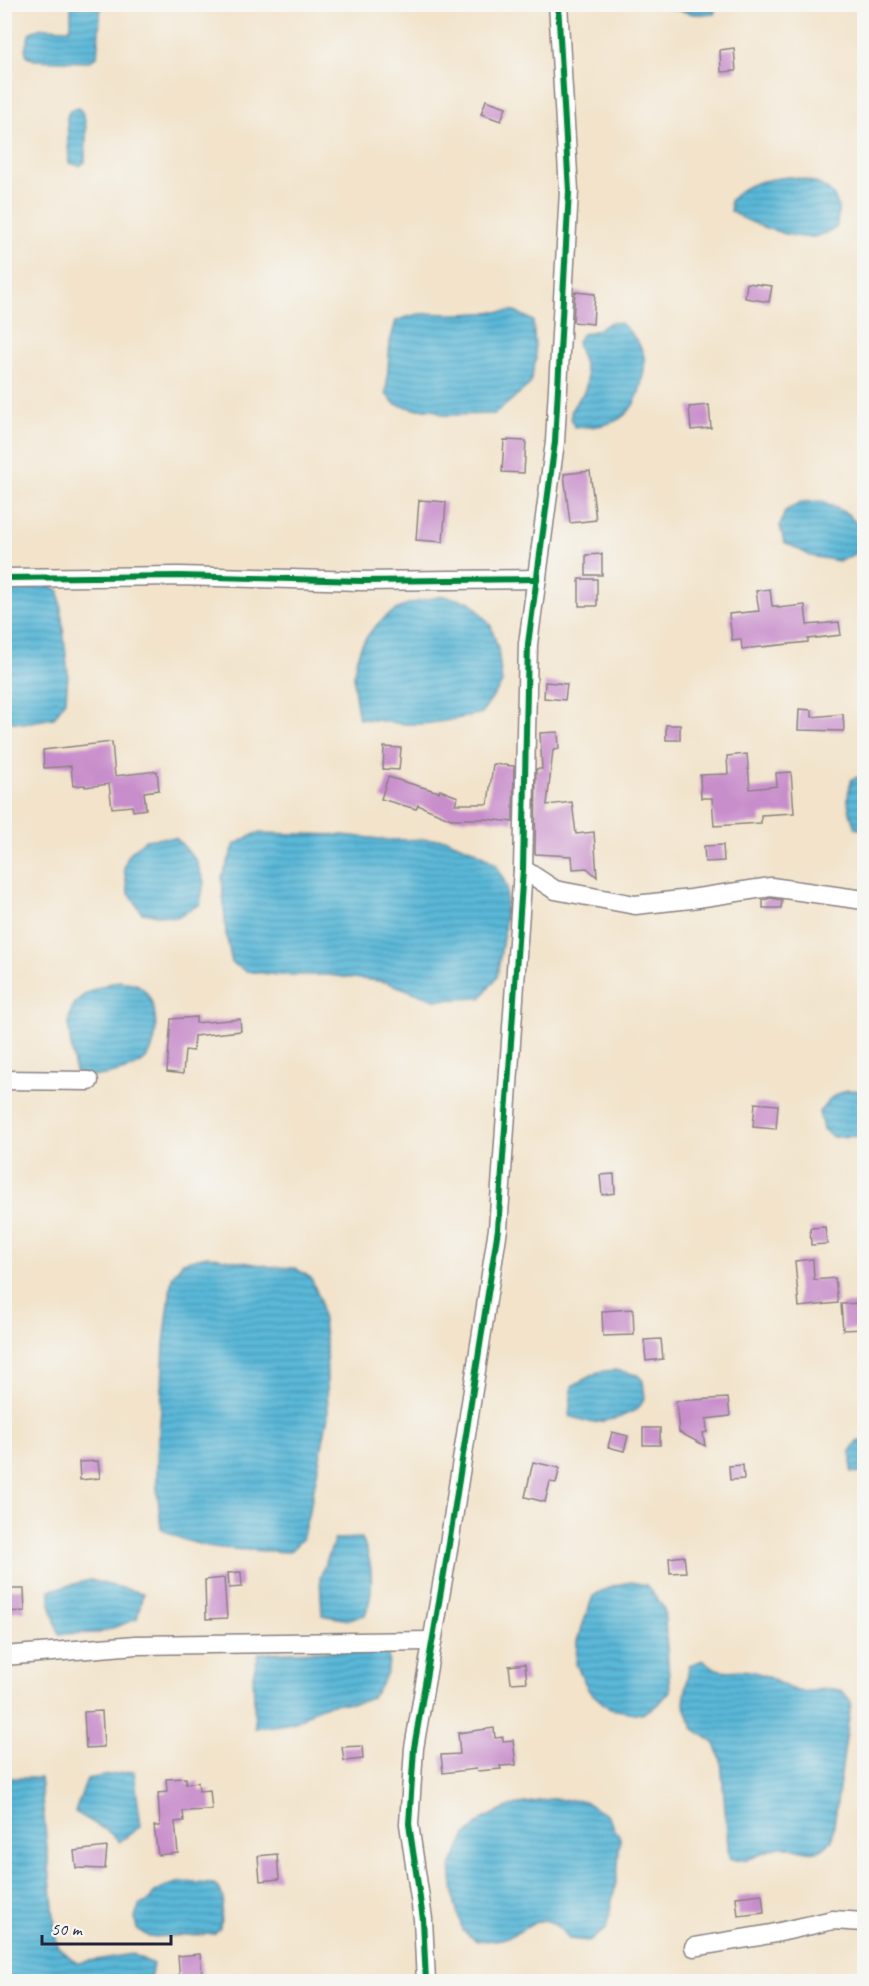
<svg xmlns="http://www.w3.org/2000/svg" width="869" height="1986" font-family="Caveat,sans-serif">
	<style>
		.water { fill: url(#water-rules); stroke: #3e6d8a; stroke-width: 1.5 }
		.building { fill: #c88dcb }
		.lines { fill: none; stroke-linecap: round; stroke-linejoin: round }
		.minor-casing { stroke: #8a8282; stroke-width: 21 }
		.minor { stroke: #fff; stroke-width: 18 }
		.cycleway-casing { stroke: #f6f6f2; stroke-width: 10 }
		.cycleway { stroke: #00873e; stroke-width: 6 }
	</style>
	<defs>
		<pattern id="water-rules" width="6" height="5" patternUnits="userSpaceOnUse" patternTransform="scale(1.5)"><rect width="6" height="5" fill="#5ab8d8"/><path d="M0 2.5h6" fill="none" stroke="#4a95b0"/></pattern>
	</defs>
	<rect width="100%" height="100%" fill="#f6f6f2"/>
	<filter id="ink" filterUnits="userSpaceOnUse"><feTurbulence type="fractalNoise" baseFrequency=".0167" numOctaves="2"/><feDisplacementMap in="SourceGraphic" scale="12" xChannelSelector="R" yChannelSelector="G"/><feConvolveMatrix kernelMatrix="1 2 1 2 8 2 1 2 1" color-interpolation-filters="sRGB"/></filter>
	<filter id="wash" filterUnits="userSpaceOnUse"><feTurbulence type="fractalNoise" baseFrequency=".008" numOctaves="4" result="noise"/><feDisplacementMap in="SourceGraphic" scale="24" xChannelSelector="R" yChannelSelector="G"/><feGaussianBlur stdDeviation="1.35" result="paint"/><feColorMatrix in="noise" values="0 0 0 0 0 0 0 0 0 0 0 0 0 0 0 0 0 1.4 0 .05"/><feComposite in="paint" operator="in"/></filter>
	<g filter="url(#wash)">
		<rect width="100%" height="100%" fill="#f2e3ca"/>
		<g class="water">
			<path d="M79 5H101L97 57 88 62 34 60 27 56 25 49 30 32 42 28 69 29 71 26V8L72 6Z"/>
			<path d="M655 5 717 4V5L714 14H694Z"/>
			<path d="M74 108H79C90 120 85 146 85 162L80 166 69 163 67 117 69 112Z"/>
			<path d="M790 177C808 179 837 186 838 209 839 215 837 222 836 228 829 231 821 236 813 237 792 239 749 224 731 211L730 201C744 182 768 179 790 177Z"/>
			<path d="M515 311 533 321 536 359 530 384 495 414 444 415 433 409H415L395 404 386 394 390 342 396 321C422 309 436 315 462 314 480 313 497 312 515 311Z"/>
			<path d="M611 322 621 323C630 332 639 341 643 353 646 361 644 372 642 380 635 419 612 428 574 427 563 403 586 402 587 380 587 367 579 354 577 342L581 335 597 330Z"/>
			<path d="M822 501 848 514 863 531 859 552 839 561 811 556 784 542 780 526 785 511 801 502Z"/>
			<path d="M5 584 52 586 59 591 68 674 66 699 54 718 25 723 5 721Z"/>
			<path d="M443 596 471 602 491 626 498 648 502 683 482 713C457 719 432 725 407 724 391 723 376 719 359 719 356 702 352 684 355 667 359 638 381 616 406 605 418 600 431 599 443 596Z"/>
			<path d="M864 775V830L855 828C848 810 845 797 852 779Z"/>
			<path d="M257 833 342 835 389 840 446 839 475 851 496 864 507 887 504 932 497 977 481 998 435 1000 386 982 328 975H278L246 971 232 963 226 934 222 877 235 844Z"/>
			<path d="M161 838H176L196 860 204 882 200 904 177 917 142 913 128 892 124 869 128 855 145 840Z"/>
			<path d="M118 981C123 982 131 982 136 984 158 994 161 1038 148 1056 140 1069 103 1077 88 1076 83 1076 79 1073 75 1071 67 1016 57 999 118 981Z"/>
			<path d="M847 1090 864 1091V1139L853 1136 833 1137 823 1129 819 1112 832 1097Z"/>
			<path d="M207 1256 273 1267 295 1268 311 1278 320 1300 326 1344 328 1416 311 1504 302 1539 289 1552C248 1549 196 1553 161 1528L157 1487V1454L161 1409 164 1344 172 1277 183 1262Z"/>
			<path d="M614 1370 638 1375 643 1381 645 1398 638 1409 618 1418 593 1423 569 1416 572 1386 598 1372Z"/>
			<path d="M864 1440V1473L851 1472V1451L857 1442Z"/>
			<path d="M362 1538C373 1562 375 1591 365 1615L349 1620 322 1615 320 1577 335 1539Z"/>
			<path d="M90 1580 143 1593 137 1619 99 1633 59 1634 50 1604V1590Z"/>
			<path d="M631 1582 646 1585 664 1608 670 1691 658 1705 642 1714 610 1709 589 1691 576 1664 577 1641 593 1596 612 1586Z"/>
			<path d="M373 1649 388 1654C390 1665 388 1671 383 1681 367 1715 348 1696 321 1707 312 1710 305 1717 297 1721 285 1726 268 1726 255 1728L253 1675 259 1653Z"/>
			<path d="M703 1660C725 1679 732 1666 755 1672 770 1676 783 1687 797 1691 818 1695 836 1677 851 1702L832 1839C828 1845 824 1850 817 1851 804 1854 793 1844 779 1847 762 1851 747 1866 729 1858L721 1760 715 1744 693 1728 684 1704 689 1665Z"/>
			<path d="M134 1771 141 1826 119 1842 109 1832 75 1812 87 1779Z"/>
			<path d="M5 1778H40L57 1946 77 1963 132 1954 153 1964 150 1981H5Z"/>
			<path d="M551 1799 584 1801 608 1816 620 1839 617 1878 606 1929 589 1941 569 1939C541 1904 537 1927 505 1938 496 1941 486 1941 477 1941L463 1931 455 1905 451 1867 466 1835 483 1819 514 1805Z"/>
			<path d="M181 1882 214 1884 221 1892 223 1899 220 1927 214 1934 149 1937 137 1929 135 1917 140 1905 149 1901 155 1892 164 1887Z"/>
		</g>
		<g id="blocks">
			<g class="building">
				<path d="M734 48 736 71 721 72 720 50Z"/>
				<path d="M486 100 506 107 501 121 481 114Z"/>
				<path d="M747 283 772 286 769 302 745 298Z"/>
				<path d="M575 292 595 294 593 324 573 322Z"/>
				<path d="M709 405 711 428 691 430 689 407Z"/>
				<path d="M504 440 526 441 524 473 502 472Z"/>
				<path d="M590 471 596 520 570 523 564 474Z"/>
				<path d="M419 500 446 502 443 542 416 540Z"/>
				<path d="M602 554V575H586V555Z"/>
				<rect x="579" y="579" width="18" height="27"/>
				<path d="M770 589 772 606H778V608L805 605 807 625 839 622 841 635 808 639V642L742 649 741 639 732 640 729 614 759 611 756 591Z"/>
				<path d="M545 682 567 684 565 700 544 698Z"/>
				<path d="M799 709 812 710V717L843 714 844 731 798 730Z"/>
				<rect x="666" y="725" width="14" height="15"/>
				<path d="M558 732 559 749 553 750 547 805 572 802 576 834 594 832 597 877 587 868 573 869 572 856 535 854 536 769H542L540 733Z"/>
				<path d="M112 742 115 776 157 771 159 790 144 792 146 809 133 811 132 806 112 808 109 784 85 787V785L73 786 71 766 44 768 43 750Z"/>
				<path d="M384 747 401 748 399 770 383 769Z"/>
				<path d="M747 754 750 789 777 786 776 773 791 772 794 813 761 815V823L714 826 712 798H701L700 775 728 774 727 756Z"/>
				<path d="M493 764 514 766 513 822 487 819H451L418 805 416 809 381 799 388 777 439 792 440 790 458 797 455 804H488Z"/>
				<path d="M723 845 724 861 705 862 704 846Z"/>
				<path d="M771 898 782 900 781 908H763V900Z"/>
				<path d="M196 1017V1023L240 1019 241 1031 194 1036 193 1051 185 1050 183 1074 167 1072 171 1019Z"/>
				<path d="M755 1103 778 1105 776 1129 753 1127Z"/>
				<path d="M614 1174 615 1193 602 1195 600 1175Z"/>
				<path d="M825 1227 827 1244 811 1245 810 1228Z"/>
				<path d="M813 1259 814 1280 835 1278 838 1303 799 1307 795 1261Z"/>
				<path d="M864 1303V1329L843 1330 841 1304Z"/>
				<path d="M633 1309 634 1335 603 1336 602 1311Z"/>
				<path d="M661 1339 663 1359 646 1361 644 1340Z"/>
				<path d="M728 1398 730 1416 706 1419 707 1432 703 1433 705 1446 679 1432 676 1401Z"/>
				<rect x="643" y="1428" width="17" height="17"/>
				<path d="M612 1432 628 1436 624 1451 608 1447Z"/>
				<path d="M98 1461 100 1478 80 1480 79 1462Z"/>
				<path d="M533 1462 560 1468 556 1483 550 1482 545 1502 525 1497Z"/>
				<path d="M743 1465 744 1479 730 1480 729 1466Z"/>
				<path d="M684 1556 686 1572 670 1573 669 1558Z"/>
				<path d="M241 1572 242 1587 229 1588 228 1573Z"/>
				<path d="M224 1578 227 1618 206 1619 205 1580Z"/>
				<path d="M4 1589H24L25 1611 4 1612Z"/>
				<path d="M525 1664 527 1682 511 1683 509 1666Z"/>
				<path d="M102 1711 104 1747 86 1748 84 1712Z"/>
				<path d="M494 1728 495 1738 503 1737V1741L513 1740 516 1765 500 1766 501 1769 477 1771 476 1769 443 1773 441 1755 460 1754 458 1733Z"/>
				<path d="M362 1746 363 1759 344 1761 342 1747Z"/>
				<path d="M186 1778V1784L198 1782 199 1791 210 1790 212 1810 183 1811 184 1821 175 1822 178 1853 158 1855 154 1826H160L158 1793 167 1792 166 1779Z"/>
				<path d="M107 1847 105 1869 76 1868 74 1851Z"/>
				<path d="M277 1854 279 1879 260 1881 258 1856Z"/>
				<path d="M762 1894 764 1913 738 1916 736 1897Z"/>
				<path d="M200 1954 202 1974H197L198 1982H180L178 1956Z"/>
			</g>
		</g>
	</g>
	<g filter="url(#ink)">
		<use href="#blocks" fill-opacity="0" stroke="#8a8282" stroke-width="1.5"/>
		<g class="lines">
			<defs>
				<g id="minor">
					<path d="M4 578 179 576 361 581 537 579"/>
					<path d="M523 869 555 890 635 905 691 899 771 887 864 900"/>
					<path d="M4 1080 89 1081"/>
					<path d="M4 1656 136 1645 431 1641"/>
					<path d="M694 1947 771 1934 833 1920 864 1922"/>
					<path d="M426 1982 423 1919 409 1824 414 1748 449 1544 498 1229 523 869 528 644 555 442 569 191 558 4"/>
				</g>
			</defs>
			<use href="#minor" class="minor-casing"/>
			<use href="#minor" class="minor"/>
			<defs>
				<g id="cycleway">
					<path d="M4 578 179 576 361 581 537 579"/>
					<path d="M426 1982 423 1919 409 1824 414 1748 449 1544 498 1229 523 869 528 644 555 442 569 191 558 4"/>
				</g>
			</defs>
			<use href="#cycleway" class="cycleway-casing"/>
			<use href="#cycleway" class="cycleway"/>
		</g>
	</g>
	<rect width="869" height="1986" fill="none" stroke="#f6f6f2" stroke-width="24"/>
	<path d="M42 1935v9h129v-9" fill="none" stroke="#22223b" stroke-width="3"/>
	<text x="51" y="1935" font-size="18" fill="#22223b" stroke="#f6f6f2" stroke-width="4.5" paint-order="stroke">50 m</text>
</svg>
